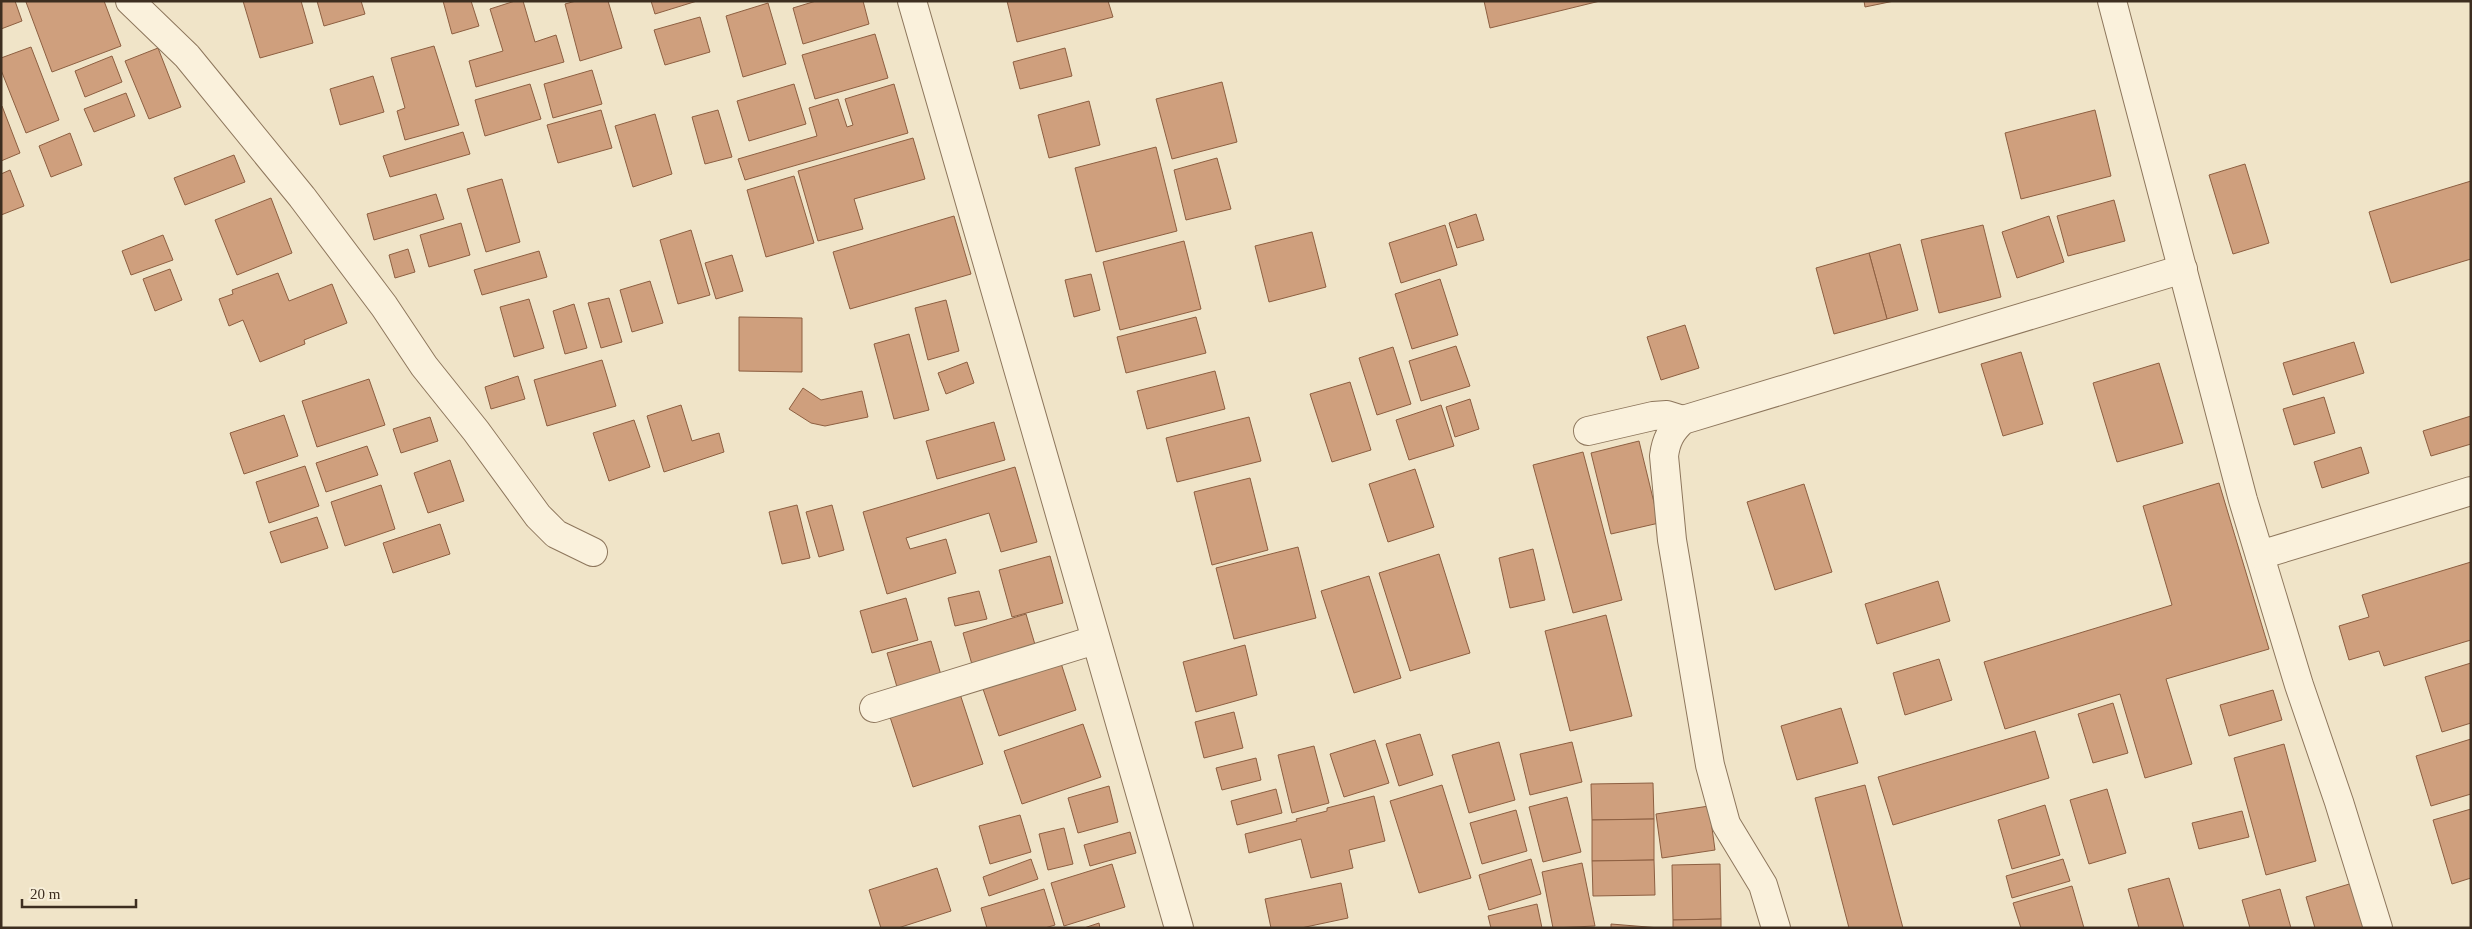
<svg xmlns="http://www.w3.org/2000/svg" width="2472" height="929" font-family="'Times New Roman',serif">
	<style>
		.building { fill: #cf9f7d; stroke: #8d5f41 }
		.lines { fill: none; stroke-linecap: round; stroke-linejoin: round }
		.street-casing { stroke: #8d765c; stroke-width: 30 }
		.street { stroke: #faf1dc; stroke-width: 28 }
	</style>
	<rect width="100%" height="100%" fill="#f0e4c8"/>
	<g class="building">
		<path d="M1 1H15L22 21 1 29Z"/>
		<path d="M29 1H104L121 46 52 72 26 2Z"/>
		<path d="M243 1H301L313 43 260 58Z"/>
		<path d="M317 1H361L365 14 324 26Z"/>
		<path d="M443 1H471L479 26 452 34Z"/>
		<path d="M515 1H523L535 42 556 35 564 62 476 87 469 61 503 51 490 9Z"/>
		<path d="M576 1H608L622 48 580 61 565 4Z"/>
		<path d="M651 1H697L655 14Z"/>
		<path d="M816 1H863L869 24 803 44 793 8Z"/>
		<path d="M1007 1H1108L1113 17 1017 42Z"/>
		<path d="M1484 1H1600L1490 28Z"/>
		<path d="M1864 1H1894L1865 7Z"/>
		<path d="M768 3 786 64 743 77 726 16Z"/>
		<path d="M700 17 710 52 665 65 654 30Z"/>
		<path d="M875 34 888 78 815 99 802 55Z"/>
		<path d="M434 46 459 125 405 140 397 111 405 108 391 58Z"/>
		<path d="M31 47 59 120 26 133 1 70V58Z"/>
		<path d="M158 48 181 107 149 119 125 61Z"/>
		<path d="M1065 48 1072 76 1020 89 1013 62Z"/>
		<path d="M112 56 122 82 85 97 75 71Z"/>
		<path d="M592 70 602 104 553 118 544 84Z"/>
		<path d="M373 76 384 112 340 125 330 89Z"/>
		<path d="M1222 82 1237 142 1172 159 1156 99Z"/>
		<path d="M530 84 541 119 485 136 475 100Z"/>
		<path d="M794 84 806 124 749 141 737 101Z"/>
		<path d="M894 84 908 133 745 180 738 159 817 136 809 108 838 99 847 127 853 125 845 99Z"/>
		<path d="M126 93 135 116 94 132 84 109Z"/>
		<path d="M1089 101 1100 145 1049 158 1038 115Z"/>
		<path d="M2 106 20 153 1 161V106Z"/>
		<path d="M601 110 612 148 558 163 547 125Z"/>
		<path d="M718 110 732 157 705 164 692 117Z"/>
		<path d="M2095 110 2111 176 2021 199 2005 133Z"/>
		<path d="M655 114 672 174 633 187 615 126Z"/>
		<path d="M463 132 470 154 390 177 383 156Z"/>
		<path d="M70 133 82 165 51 177 39 146Z"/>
		<path d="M913 138 925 179 854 199 863 229 818 241 798 171Z"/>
		<path d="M1156 147 1177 231 1096 252 1075 168Z"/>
		<path d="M234 155 245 182 185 205 174 178Z"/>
		<path d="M1217 158 1231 209 1186 220 1174 170Z"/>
		<path d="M2245 164 2269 243 2233 254 2209 175Z"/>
		<path d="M10 170 24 206 1 215V174Z"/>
		<path d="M794 176 814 243 766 257 747 190Z"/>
		<path d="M502 179 520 242 486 252 467 189Z"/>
		<path d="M2471 181V259L2391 283 2369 212Z"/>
		<path d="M436 194 444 219 374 240 367 214Z"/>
		<path d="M271 198 292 253 237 275 215 220Z"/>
		<path d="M2114 200 2125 241 2068 256 2057 216Z"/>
		<path d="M1476 214 1484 240 1457 248 1449 223Z"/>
		<path d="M954 216 971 274 850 309 833 252Z"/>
		<path d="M2049 216 2064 262 2017 278 2002 232Z"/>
		<path d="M461 223 470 255 429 267 420 235Z"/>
		<path d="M1445 225 1457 265 1401 283 1389 243Z"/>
		<path d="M1983 225 2001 297 1939 313 1921 240Z"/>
		<path d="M691 230 710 295 678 304 660 240Z"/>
		<path d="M1312 232 1326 287 1269 302 1255 246Z"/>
		<path d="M163 235 173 260 131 275 122 251Z"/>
		<path d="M1184 241 1201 309 1120 330 1103 262Z"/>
		<path d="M1900 244 1918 310 1887 319 1869 253Z"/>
		<path d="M408 249 415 272 395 278 389 255Z"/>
		<path d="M539 251 547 277 482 295 474 270Z"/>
		<path d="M1869 253 1887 319 1834 334 1816 268Z"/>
		<path d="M732 255 743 291 716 299 705 263Z"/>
		<path d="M170 269 182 300 155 311 143 279Z"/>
		<path d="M278 273 289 301 332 284 347 323 304 340 305 344 260 362 243 320 229 326 219 299 233 294 232 290Z"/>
		<path d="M1091 274 1100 310 1074 317 1065 280Z"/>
		<path d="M1440 279 1458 335 1412 349 1395 294Z"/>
		<path d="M650 281 663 323 632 332 620 290Z"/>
		<path d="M609 298 622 342 601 348 588 303Z"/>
		<path d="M529 299 544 348 514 357 500 307Z"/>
		<path d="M946 300 959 351 928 360 915 308Z"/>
		<path d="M574 304 587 348 565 354 553 311Z"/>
		<path d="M739 317 802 318V372L739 371Z"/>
		<path d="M1196 317 1206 353 1126 373 1117 337Z"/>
		<path d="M1685 325 1699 368 1661 380 1647 337Z"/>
		<path d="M909 334 929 410 894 419 874 344Z"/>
		<path d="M2354 342 2364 373 2293 395 2283 363Z"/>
		<path d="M1456 346 1470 386 1421 401 1409 361Z"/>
		<path d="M1393 347 1411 404 1377 415 1359 358Z"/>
		<path d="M2021 352 2043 424 2003 436 1981 364Z"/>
		<path d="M602 360 616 406 547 426 534 380Z"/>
		<path d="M967 362 974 383 946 394 938 373Z"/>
		<path d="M2159 363 2183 443 2117 462 2093 383Z"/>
		<path d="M1215 371 1225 409 1147 429 1137 391Z"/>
		<path d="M518 376 525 399 491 409 485 387Z"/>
		<path d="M369 379 385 425 317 447 302 401Z"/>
		<path d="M1350 382 1371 450 1332 462 1310 394Z"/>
		<path d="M803 388 821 400 862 391 868 417 825 426 811 423 789 409Z"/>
		<path d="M2324 397 2335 433 2294 445 2283 409Z"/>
		<path d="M1470 399 1479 429 1455 437 1446 407Z"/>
		<path d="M681 405 692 441 719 433 724 452 664 472 647 416Z"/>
		<path d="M1441 405 1454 446 1409 460 1396 420Z"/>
		<path d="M284 415 298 456 244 474 230 433Z"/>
		<path d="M2471 416V444L2431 456 2423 431Z"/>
		<path d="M430 417 438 441 401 453 393 429Z"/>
		<path d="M1249 417 1261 461 1177 482 1166 438Z"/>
		<path d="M634 420 650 467 609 481 593 433Z"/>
		<path d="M994 422 1005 460 937 479 926 441Z"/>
		<path d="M1639 441 1659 523 1611 534 1591 453Z"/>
		<path d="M367 446 378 475 326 492 316 463Z"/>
		<path d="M2361 447 2369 473 2322 488 2314 462Z"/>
		<path d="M1583 452 1622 600 1573 613 1533 465Z"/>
		<path d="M450 460 464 501 428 513 414 473Z"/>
		<path d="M305 466 319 506 269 523 256 482Z"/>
		<path d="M1015 467 1037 542 1001 552 989 513 906 538 910 549 946 539 956 573 887 594 863 512Z"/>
		<path d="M1415 469 1434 527 1388 542 1369 484Z"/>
		<path d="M1250 478 1268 550 1212 565 1194 492Z"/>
		<path d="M2219 483 2269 649 2166 679 2192 764 2145 778 2120 694 2005 729 1984 662 2172 605 2143 506Z"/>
		<path d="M1804 484 1832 572 1775 590 1747 502Z"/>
		<path d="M381 485 395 529 345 546 331 502Z"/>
		<path d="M797 505 810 558 782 564 769 512Z"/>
		<path d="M832 505 844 550 819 557 806 512Z"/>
		<path d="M317 517 328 548 281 563 270 532Z"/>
		<path d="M440 524 450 554 393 573 383 543Z"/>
		<path d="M1298 547 1316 618 1234 639 1216 568Z"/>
		<path d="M1533 549 1545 600 1510 608 1499 558Z"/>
		<path d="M1439 554 1470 653 1410 671 1379 573Z"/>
		<path d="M1050 556 1063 603 1012 617 999 570Z"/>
		<path d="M2471 562V640L2384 666 2379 651 2349 660 2339 626 2369 617 2362 595Z"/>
		<path d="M1369 576 1401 678 1354 693 1321 591Z"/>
		<path d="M1938 581 1950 621 1877 644 1865 604Z"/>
		<path d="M979 591 987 619 955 626 948 598Z"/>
		<path d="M906 598 918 640 872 653 860 611Z"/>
		<path d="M1026 614 1036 648 973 668 963 633Z"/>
		<path d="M1606 615 1632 716 1570 731 1545 631Z"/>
		<path d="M931 641 941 675 897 687 887 653Z"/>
		<path d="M1245 645 1257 695 1196 712 1183 662Z"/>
		<path d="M1939 659 1952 700 1905 715 1893 673Z"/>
		<path d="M1060 660 1076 710 999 736 982 686Z"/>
		<path d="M2471 663V723L2442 732 2425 677Z"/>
		<path d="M2273 690 2282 720 2229 736 2220 705Z"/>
		<path d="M960 694 983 764 913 787 890 717Z"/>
		<path d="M2113 703 2128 753 2093 763 2078 714Z"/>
		<path d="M1841 708 1858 763 1797 780 1781 726Z"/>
		<path d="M1234 712 1243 748 1204 758 1195 722Z"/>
		<path d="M1083 724 1101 777 1022 804 1004 751Z"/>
		<path d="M2035 731 2049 778 1893 825 1878 777Z"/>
		<path d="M1420 734 1433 775 1399 786 1386 744Z"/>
		<path d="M2471 739V794L2431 806 2416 756Z"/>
		<path d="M1375 740 1389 783 1344 797 1330 754Z"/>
		<path d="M1499 742 1515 800 1469 813 1452 755Z"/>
		<path d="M1572 742 1582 782 1530 795 1520 754Z"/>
		<path d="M2284 744 2316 861 2266 875 2234 758Z"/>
		<path d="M1314 746 1329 803 1292 813 1278 755Z"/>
		<path d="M1256 758 1261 780 1222 790 1216 768Z"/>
		<path d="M1653 783 1654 819 1592 820 1591 784Z"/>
		<path d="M1442 785 1471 878 1419 893 1390 801Z"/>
		<path d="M1865 785 1903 928H1849L1815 798Z"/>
		<path d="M1109 786 1118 822 1078 833 1068 798Z"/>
		<path d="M1276 789 1282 813 1237 825 1231 801Z"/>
		<path d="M2107 789 2126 853 2089 864 2070 800Z"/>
		<path d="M1374 796 1385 841 1349 850 1353 868 1311 878 1301 839 1249 853 1245 834 1297 821 1296 819 1327 811V808Z"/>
		<path d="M1567 797 1581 852 1543 862 1529 807Z"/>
		<path d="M2045 805 2060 855 2012 869 1998 820Z"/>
		<path d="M1709 806 1715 850 1662 858 1656 814Z"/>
		<path d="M2471 809V878L2452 884 2433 820Z"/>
		<path d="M1516 810 1527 851 1482 864 1470 823Z"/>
		<path d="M2242 811 2249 837 2199 849 2192 823Z"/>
		<path d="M1020 815 1031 852 990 864 979 826Z"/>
		<path d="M1654 819V860L1592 861V820Z"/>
		<path d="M1064 828 1073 864 1048 870 1039 834Z"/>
		<path d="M1130 832 1136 853 1090 866 1084 845Z"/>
		<path d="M1031 859 1038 879 989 896 983 877Z"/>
		<path d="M1531 859 1541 894 1489 910 1479 875Z"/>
		<path d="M2063 859 2070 881 2012 898 2006 876Z"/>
		<path d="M1654 860 1655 895 1593 896 1592 861Z"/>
		<path d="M1582 863 1595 926 1553 928 1542 872Z"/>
		<path d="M1112 864 1125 907 1064 926 1051 883Z"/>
		<path d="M1720 864 1721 919 1673 920 1672 865Z"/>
		<path d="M937 868 951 911 898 928H881L869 890Z"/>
		<path d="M2169 878 2184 928H2139L2128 889Z"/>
		<path d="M2356 882 2370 928H2315L2306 897Z"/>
		<path d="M1341 883 1348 918 1301 928H1271L1265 899Z"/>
		<path d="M2072 886 2084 928H2021L2013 903Z"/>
		<path d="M1044 889 1055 925 1045 928H987L981 908Z"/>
		<path d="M2280 889 2291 928H2250L2242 900Z"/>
		<path d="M1537 904 1542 928H1491L1488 916Z"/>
		<path d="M1721 919V928H1673V920Z"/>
		<path d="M1099 923 1100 928H1084Z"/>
		<path d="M1611 924 1660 928H1611Z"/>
	</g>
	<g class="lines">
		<defs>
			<g id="street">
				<path d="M130 1 187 56 302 197 384 306 424 366 476 431 538 516 556 534 593 552"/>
				<path d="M912 1C1003 310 1089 619 1179 928"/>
				<path d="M2112 1 2243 500 2299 685 2339 802 2378 928"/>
				<path d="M1588 431 1653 416 1667 415 1683 420"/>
				<path d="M2260 555 2471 491"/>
				<path d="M874 708 1095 640"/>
				<path d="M1776 928 1763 885 1726 824 1710 765 1672 540 1664 456C1666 440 1671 431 1683 420L2183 269"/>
			</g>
		</defs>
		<use href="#street" class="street-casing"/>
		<use href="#street" class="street"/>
	</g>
	<rect width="2472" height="929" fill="none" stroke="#3d2e20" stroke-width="5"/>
	<path d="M22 899v8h114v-8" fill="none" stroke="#3d2e20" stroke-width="2.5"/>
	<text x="30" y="899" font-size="15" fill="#3d2e20" stroke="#f7eed8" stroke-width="4" paint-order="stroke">20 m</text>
</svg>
